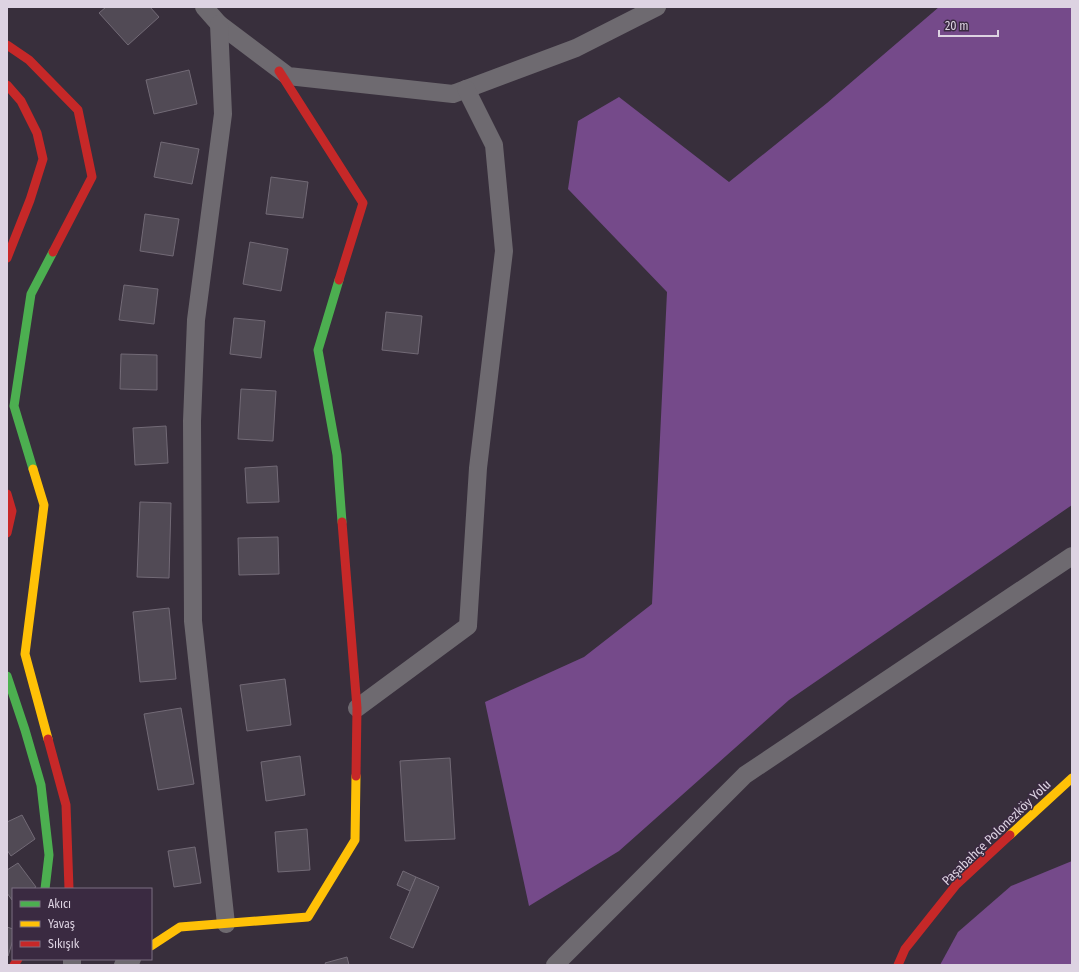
<svg xmlns="http://www.w3.org/2000/svg" width="1079" height="972" font-family="'Fira Sans Condensed',sans-serif">
	<style>
		.forest { fill: #754a8a }
		.building { fill: #514a55; stroke: #726a76 }
		.lines { fill: none; stroke-linecap: round; stroke-linejoin: round }
		.street { stroke: #6e6a70; stroke-width: 18 }
		.fast { stroke: #4caf50; stroke-width: 9 }
		.slow { stroke: #ffc107; stroke-width: 9 }
		.jam { stroke: #c62828; stroke-width: 9 }
		.labels { text-anchor: middle; stroke-width: 3; stroke-linejoin: round; paint-order: stroke }
		.street-label { font-size: 13px; fill: #ddd3e2; stroke: #3a2a41 }
	</style>
	<rect width="100%" height="100%" fill="#382f3c"/>
	<g class="forest">
		<path d="M939 7H1072V505L789 700 619 851 529 906 485 702 584 657 652 604 667 292 568 189 578 121 619 97 729 182 827 103Z"/>
		<path d="M1072 861V965H940L958 932 1011 886Z"/>
	</g>
	<g class="building">
		<path d="M106 7H150L159 17 128 45 99 13Z"/>
		<path d="M189 70 197 104 154 114 146 80Z"/>
		<path d="M161 142 199 149 192 184 154 177Z"/>
		<path d="M271 177 308 182 303 218 266 214Z"/>
		<path d="M145 214 179 219 173 256 140 251Z"/>
		<path d="M250 242 288 249 281 291 243 284Z"/>
		<path d="M124 285 158 289 154 324 119 320Z"/>
		<path d="M386 312 422 316 418 354 382 350Z"/>
		<path d="M234 318 265 321 261 358 230 354Z"/>
		<path d="M121 354 157 355V390L120 389Z"/>
		<path d="M241 389 276 391 273 441 238 439Z"/>
		<path d="M166 426 168 463 135 465 133 428Z"/>
		<path d="M277 466 279 502 247 503 245 468Z"/>
		<path d="M140 502 171 503 169 578 137 577Z"/>
		<path d="M278 537 279 574 239 575 238 538Z"/>
		<path d="M169 608 176 679 140 682 133 612Z"/>
		<path d="M285 679 291 725 247 731 240 685Z"/>
		<path d="M181 708 194 784 158 790 144 714Z"/>
		<path d="M300 756 305 795 266 801 261 762Z"/>
		<path d="M450 758 455 839 405 841 400 761Z"/>
		<path d="M22 815 35 839 11 856 7 850V822Z"/>
		<path d="M307 829 310 870 278 872 275 832Z"/>
		<path d="M195 847 201 883 174 887 168 851Z"/>
		<path d="M18 863 36 887 33 889H13L12 900 7 893V870Z"/>
		<path d="M403 871 416 877 410 891 397 885Z"/>
		<path d="M416 877 439 887 413 948 390 938Z"/>
		<path d="M7 927 13 929V940L8 956Z"/>
		<path d="M347 957 349 965H326L325 963Z"/>
	</g>
	<g class="lines">
		<g class="street">
			<path d="M204 7 219 24 288 76 453 94 576 48 657 7"/>
			<path d="M219 24 223 114 196 320 192 421 193 621 226 924"/>
			<path d="M357 708 468 626 478 468 504 251 494 145 466 89"/>
			<path d="M72 959V965"/>
			<path d="M123 965 132 959"/>
			<path d="M555 965 745 775 1072 556"/>
		</g>
		<g class="fast">
			<path d="M339 280 318 350 337 455 342 522"/>
			<path d="M33 469 14 406 31 294 53 252"/>
			<path d="M7 676 25 730 41 785 49 855 45 889"/>
		</g>
		<g class="slow">
			<path d="M33 469 44 505 25 654 48 739"/>
			<path d="M1010 835 1072 778"/>
			<path d="M151 946 180 927 308 917 355 840 356 776"/>
		</g>
		<g class="jam">
			<path d="M7 45 29 60 78 110 92 177 53 252"/>
			<path d="M279 71 363 203 339 280"/>
			<path d="M7 85 21 101 37 133 43 159 30 200 7 258"/>
			<path d="M7 494 12 511 7 533"/>
			<path d="M342 522 357 708 356 776"/>
			<path d="M48 739 66 805 69 889"/>
			<path d="M14 965 18 959"/>
			<path d="M898 965 905 949 956 885 1010 835"/>
		</g>
	</g>
	<g class="labels">
		<g class="street-label">
			<text transform="translate(996 832) rotate(-44)" y="5">Paşabahçe Polonezköy Yolu</text>
		</g>
	</g>
	<rect width="1079" height="972" fill="none" stroke="#ddd3e2" stroke-width="16"/>
	<rect x="12" y="888" width="140" height="72" fill="#3a2a41" stroke="#7b6e81"/>
	<rect x="20" y="901" width="20" height="6" fill="#4caf50" stroke="#7b6e81"/>
	<text x="48" y="908" font-size="12" fill="#ddd3e2">Akıcı</text>
	<rect x="20" y="921" width="20" height="6" fill="#ffc107" stroke="#7b6e81"/>
	<text x="48" y="928" font-size="12" fill="#ddd3e2">Yavaş</text>
	<rect x="20" y="941" width="20" height="6" fill="#c62828" stroke="#7b6e81"/>
	<text x="48" y="948" font-size="12" fill="#ddd3e2">Sıkışık</text>
	<path d="M939 30v6h59v-6" fill="none" stroke="#ddd3e2" stroke-width="2"/>
	<text x="945" y="30" font-size="12" fill="#ddd3e2" stroke="#3a2a41" stroke-width="3" paint-order="stroke">20 m</text>
</svg>
